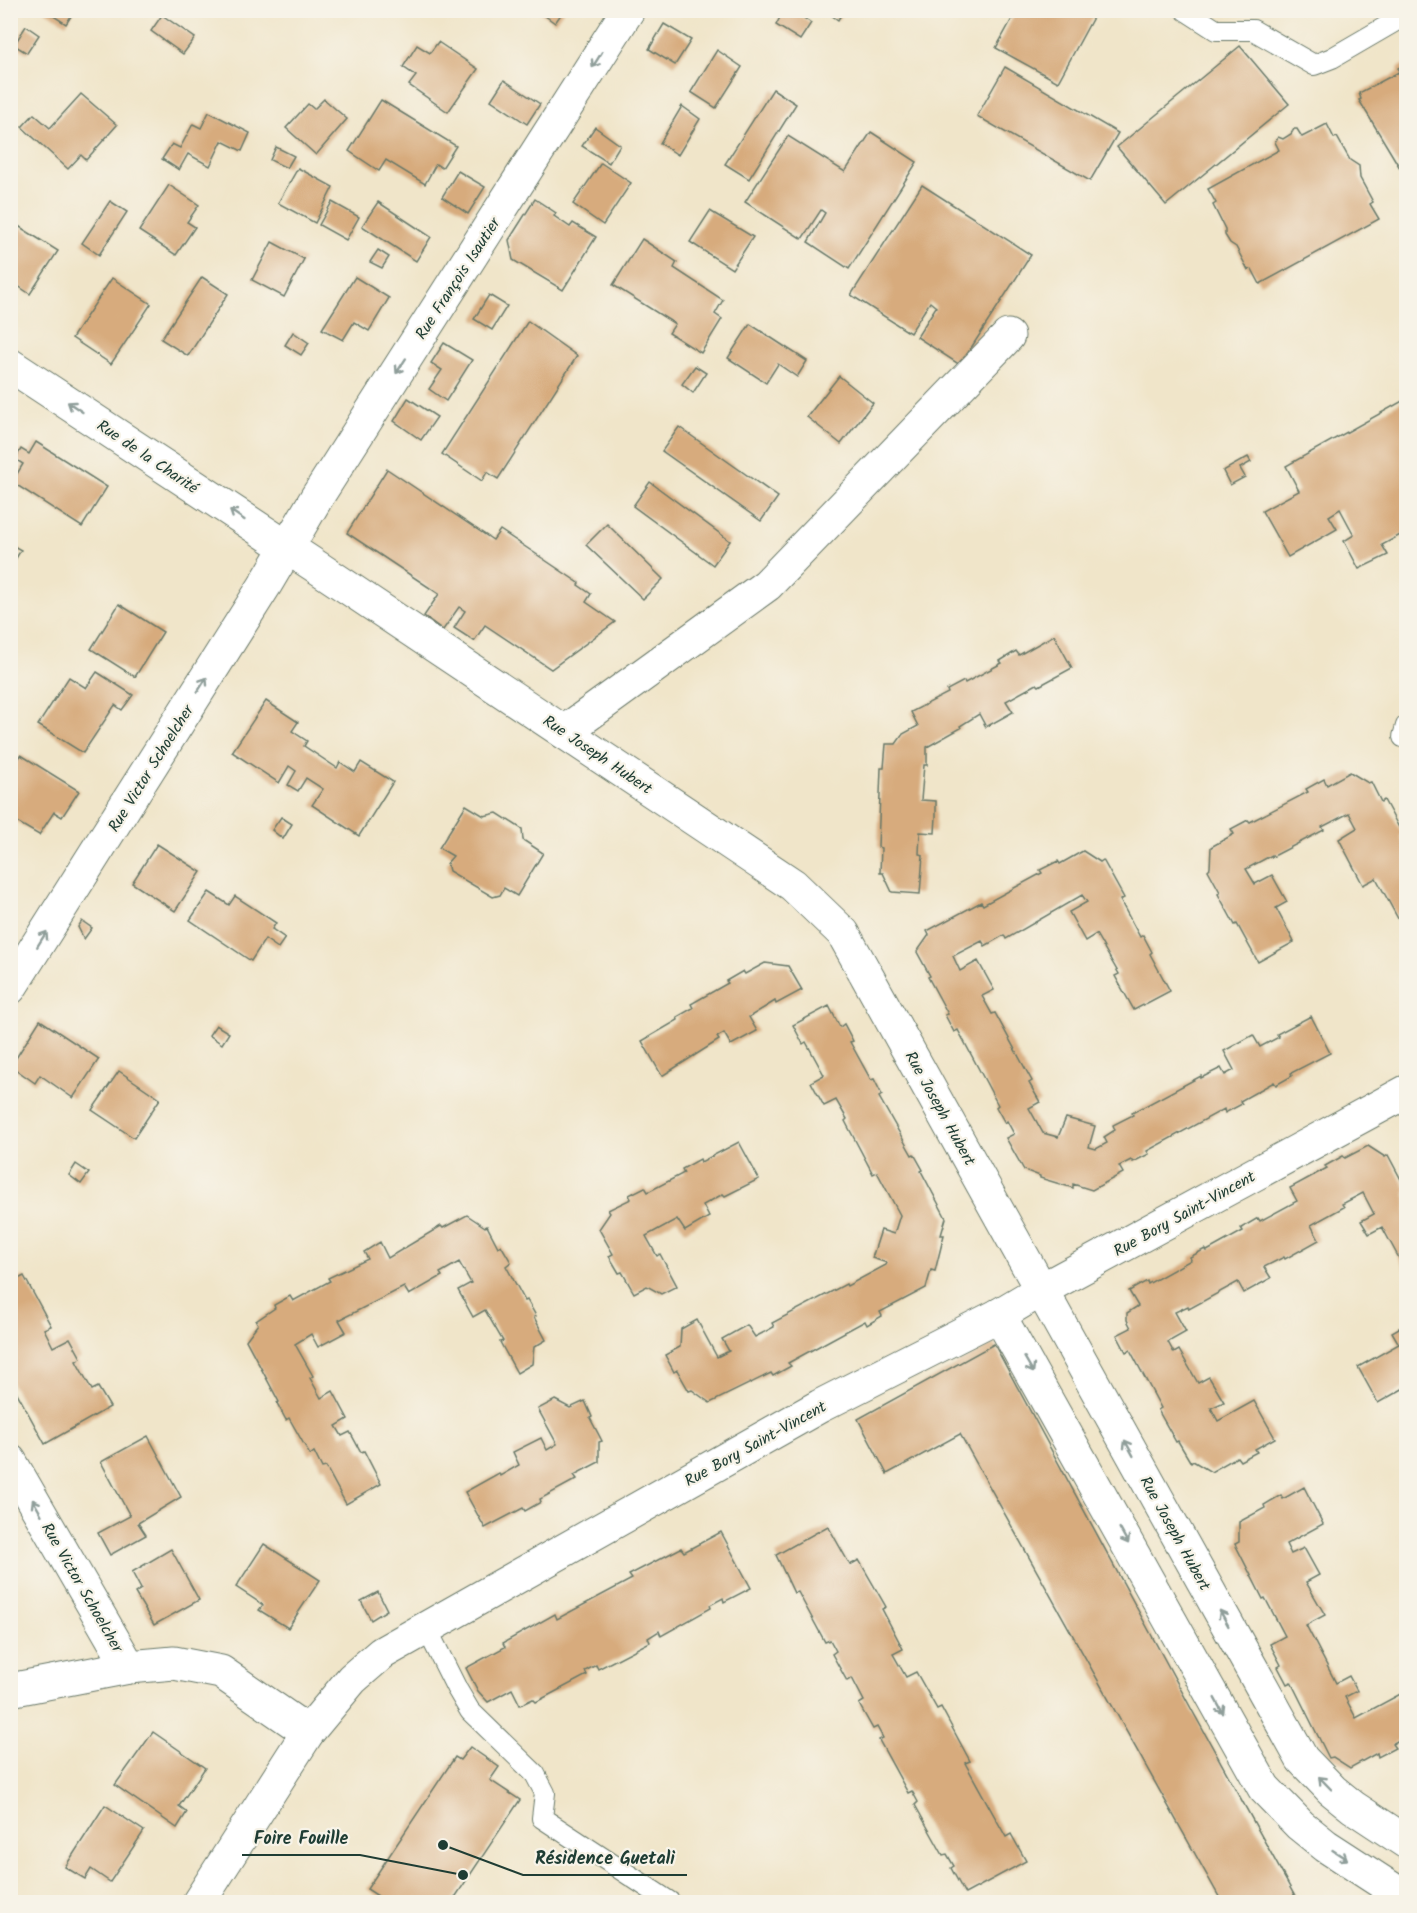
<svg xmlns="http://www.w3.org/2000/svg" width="1417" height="1913" font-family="Kalam,sans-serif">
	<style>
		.building { fill: #d7ab7d }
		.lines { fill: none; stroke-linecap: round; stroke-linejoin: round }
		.service-casing { stroke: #687868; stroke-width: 22 }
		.minor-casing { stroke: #687868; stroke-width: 35 }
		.service { stroke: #fff; stroke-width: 20 }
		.minor { stroke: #fff; stroke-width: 33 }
		.oneway { stroke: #8f9e9a }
		.labels { text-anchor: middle; stroke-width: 4.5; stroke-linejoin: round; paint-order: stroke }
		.street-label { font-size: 16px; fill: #1f3d34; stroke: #f7f3e8 }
		.leader { fill: none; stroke: #1f3d34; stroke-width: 2 }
		.callout-dot { fill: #1f3d34; stroke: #f7f3e8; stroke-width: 2 }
		.callout-label { font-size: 18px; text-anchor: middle; font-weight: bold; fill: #1f3d34; stroke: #f7f3e8; stroke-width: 4.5; stroke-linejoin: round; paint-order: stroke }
	</style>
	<rect width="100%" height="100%" fill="#f7f3e8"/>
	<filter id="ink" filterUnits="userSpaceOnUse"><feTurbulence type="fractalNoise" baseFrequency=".0167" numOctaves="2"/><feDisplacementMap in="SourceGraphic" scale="12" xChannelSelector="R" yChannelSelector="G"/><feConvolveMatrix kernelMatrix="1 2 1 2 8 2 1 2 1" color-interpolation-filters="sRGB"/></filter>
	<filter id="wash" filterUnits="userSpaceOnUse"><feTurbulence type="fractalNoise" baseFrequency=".008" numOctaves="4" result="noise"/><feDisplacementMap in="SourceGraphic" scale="24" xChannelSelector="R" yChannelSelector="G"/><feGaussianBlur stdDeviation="1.35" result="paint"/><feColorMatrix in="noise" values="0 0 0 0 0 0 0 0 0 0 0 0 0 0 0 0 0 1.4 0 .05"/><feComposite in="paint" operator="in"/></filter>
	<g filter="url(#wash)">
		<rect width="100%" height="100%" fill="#f0e5c9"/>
		<g id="blocks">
			<g class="building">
				<path d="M44 10H75L66 24Z"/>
				<path d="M537 10H564L555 23Z"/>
				<path d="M784 10H792L811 23 800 40 776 25Z"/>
				<path d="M824 10H844L838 20Z"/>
				<path d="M1017 10H1097L1058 82 996 48Z"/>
				<path d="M162 15 195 38 183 54 151 31Z"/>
				<path d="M664 24 691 40 675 65 649 49Z"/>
				<path d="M26 26 39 35 27 53 14 45Z"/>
				<path d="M438 42 478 69 448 112 409 85 416 76 403 67 417 45 430 53Z"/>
				<path d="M1240 46 1289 104 1166 205 1117 147Z"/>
				<path d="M717 50 742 67 716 108 691 92Z"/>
				<path d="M1406 63V178L1359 100 1361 99 1359 93 1399 72 1398 68Z"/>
				<path d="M1005 67 1118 133 1090 181 977 116Z"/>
				<path d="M504 80 540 104 527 124 491 100Z"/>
				<path d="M773 89 796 104 749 179 725 164Z"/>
				<path d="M81 94 117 125 86 160 81 155 68 169 22 127 34 114 50 128Z"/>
				<path d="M324 99 347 119 316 155 286 128 308 104 314 109Z"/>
				<path d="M381 100 456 146 442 168 436 164 425 184 386 160 379 171 349 151Z"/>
				<path d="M682 106 700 119 678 155 660 143Z"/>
				<path d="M209 112 250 133 242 151 222 141 210 166 188 154 179 170 162 159 172 144 180 148 193 124 201 128Z"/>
				<path d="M1327 124 1334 138 1337 137 1350 160 1359 166 1360 178 1373 202 1370 204 1379 219 1260 284 1252 269 1248 270 1236 247 1230 243 1225 235V229L1213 205 1216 203 1208 189 1279 150 1275 142 1278 137 1283 139 1291 134 1294 129H1297L1302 137Z"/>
				<path d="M595 127 620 145 609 163 582 146Z"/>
				<path d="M871 132 917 162 849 269 808 242 825 213 821 210 802 239 745 202 788 136 845 172Z"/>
				<path d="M276 147 294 156 287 168 270 160Z"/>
				<path d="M601 163 631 183 603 225 573 204Z"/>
				<path d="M298 168 333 187 315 223 278 203Z"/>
				<path d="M458 171 485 187 468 214 442 197Z"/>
				<path d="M169 185 199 205 187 222 195 227 176 255 139 231Z"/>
				<path d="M922 185 1031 255 960 365 917 337 936 307 930 302 910 333 851 295Z"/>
				<path d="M535 199 556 213 554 216 570 227 573 223 596 237 563 290 513 260 509 240Z"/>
				<path d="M110 201 127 212 99 255 82 243Z"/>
				<path d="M332 202 359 217 346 240 319 225Z"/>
				<path d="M378 202 431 237 416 261 362 226Z"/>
				<path d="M710 211 753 237 732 269 690 242Z"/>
				<path d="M12 222 58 251 30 294 15 284 10 290V224Z"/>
				<path d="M642 239 677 262 674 268 723 300 715 314 722 319 701 353 669 333 675 324 613 285Z"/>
				<path d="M272 242 304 259 284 297 252 280Z"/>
				<path d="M378 250 389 257 382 268 370 262Z"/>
				<path d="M202 277 228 294 188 356 161 339Z"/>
				<path d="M355 277 389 298 369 331 354 322 343 340 322 329Z"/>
				<path d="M112 278 151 304 111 364 72 338Z"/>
				<path d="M489 295 507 306 492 330 474 319Z"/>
				<path d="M528 321 577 356 498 479 487 472 482 481 442 454Z"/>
				<path d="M750 324 807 361 797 377 778 364 766 383 728 358Z"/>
				<path d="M293 332 309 343 301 355 285 345Z"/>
				<path d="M444 343 472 360 446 401 429 389 442 370 431 363Z"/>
				<path d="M695 366 706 373 693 393 682 384Z"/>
				<path d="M839 376 873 403 841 444 807 417Z"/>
				<path d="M408 398 437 417 421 440 394 421Z"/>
				<path d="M1406 399V543L1402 534 1382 545 1388 555 1359 569 1344 541 1354 535 1340 509 1329 516 1337 529 1288 557 1262 511 1299 491 1286 466Z"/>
				<path d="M679 427 778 497 761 521 662 451Z"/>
				<path d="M36 442 107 487 82 527 12 482 23 464 15 459 21 449 29 454Z"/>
				<path d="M1248 457 1251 462 1240 468 1245 477 1230 485 1223 471Z"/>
				<path d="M387 469 493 540 500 530 539 556 579 583 578 585 591 594 586 602 615 622 551 669 485 625 474 641 454 628 465 611 459 607 443 630 424 616 439 594 347 533Z"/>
				<path d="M650 482 730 541 713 565 633 506Z"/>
				<path d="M607 524 663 579 643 599 586 545Z"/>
				<path d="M10 544 21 550 10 568Z"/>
				<path d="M119 604 163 632 135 677 91 649Z"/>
				<path d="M1054 635 1072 668 1039 686 1037 684 1006 701 1013 712 986 727 979 714 960 726 961 728 927 747V765H924L921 800 936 801V817L935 833 920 832 919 854 923 855 920 894 892 892 883 873H880L881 848 878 847 881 768H884L886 744H896L903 734 918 726 911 712 948 693 947 690 964 681 965 683 1002 663 1000 661 1016 651 1019 655Z"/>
				<path d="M97 672 133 695 122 710 115 705 83 753 38 725 69 677 86 688Z"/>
				<path d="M266 701 298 722 292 731 307 741 304 746 337 768 340 762 355 772 361 762 393 782 359 836 312 805 323 789 306 778 298 791 288 785 296 771 289 766 279 783 232 752Z"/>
				<path d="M21 755 79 791 62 817 54 812 39 835 10 818V771Z"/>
				<path d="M1350 772 1368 783 1371 782 1381 802 1384 800 1403 835 1400 836 1406 848V943L1400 930 1403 928 1376 878 1363 885 1339 839 1357 828 1349 813 1322 827 1324 830 1272 857V855L1246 869 1255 884 1272 875 1287 902 1276 908 1294 942 1258 962 1237 924 1235 925 1218 894 1220 892 1208 870 1210 868 1211 847 1234 834 1231 829 1248 820 1250 822 1308 792 1306 789 1324 779 1327 785Z"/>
				<path d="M466 805 484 816 497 813 522 829 523 840 543 853 517 896 504 888 500 895 493 897 449 871 447 863 453 856 439 848Z"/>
				<path d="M281 817 292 824 283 839 272 830Z"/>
				<path d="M157 844 201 872 175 911 132 883Z"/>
				<path d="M1083 851 1100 862 1103 860 1124 898 1120 900 1140 937 1143 935 1152 952 1150 954 1170 991 1134 1010 1115 976 1119 974 1096 934 1085 941 1069 912 1087 902 1082 895 1006 939 1004 935 985 946 982 941 953 956 960 971 978 961 994 990 982 996 992 1014 995 1013 1032 1081 1029 1083 1040 1102 1029 1108 1043 1133 1058 1137 1066 1118 1095 1126 1089 1147 1096 1149 1107 1143 1104 1137 1115 1130 1113 1125 1133 1115 1132 1113 1201 1076V1078L1221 1068 1225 1075 1234 1070 1224 1051 1253 1035 1260 1047 1279 1037 1277 1034 1311 1016 1330 1053 1291 1073 1292 1076 1276 1085 1274 1082 1240 1101 1242 1104 1225 1113 1224 1109 1147 1151 1149 1154 1133 1162 1131 1160 1119 1166 1123 1173 1092 1190 1073 1184V1188L1040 1178V1176L1024 1170 1006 1138 1014 1134 1007 1121 1005 1123 996 1107 998 1105 958 1030 954 1032 945 1015 948 1014 928 977 930 976 917 952 929 935 927 931 981 902 983 905 1042 873 1040 870 1058 861 1060 864Z"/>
				<path d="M209 892 229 905 235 896 276 923 272 929 285 938 278 948 265 939 251 961 190 920Z"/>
				<path d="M82 921 92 928 84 939 78 927Z"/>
				<path d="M765 963 788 966 802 990 776 1004 775 1001 749 1017 757 1031 731 1045 724 1033 717 1037 719 1040 662 1076 642 1041 678 1020 677 1017 693 1008 691 1004 728 983 726 981 743 971 745 974Z"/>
				<path d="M829 1006 840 1027 844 1024 853 1041 850 1042 871 1080 874 1079 882 1095 879 1097 912 1155 914 1154 923 1170 921 1171 946 1218 941 1235H944L935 1271 931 1270 926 1288 880 1312 882 1316 867 1325 865 1321 788 1363 791 1366 773 1376 771 1373 710 1403 692 1390 689 1391 677 1370 674 1372 665 1355 680 1347 681 1329 697 1320 717 1357 729 1351 722 1339 747 1325 755 1337 774 1327 772 1323 846 1284 847 1286 886 1265 887 1263 872 1258 881 1230 894 1234 900 1215 877 1172 873 1174 845 1121 847 1119 836 1100 824 1106 811 1082 824 1075 806 1042 803 1044 793 1025Z"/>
				<path d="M40 1020 99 1059 73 1098 40 1075 35 1083 11 1066Z"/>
				<path d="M216 1025 229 1033 222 1044 209 1035Z"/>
				<path d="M119 1071 160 1099 134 1138 92 1110Z"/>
				<path d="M739 1142 759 1179 725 1196 723 1194 703 1205 709 1217 685 1231 677 1219 646 1236 657 1256 660 1254 677 1286 661 1294 647 1286 634 1293 622 1272 619 1273 609 1256 613 1254 599 1229 610 1213 608 1210 631 1199 629 1195 645 1187 648 1192 684 1173 682 1169 700 1159 701 1162Z"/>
				<path d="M1368 1146 1385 1157 1388 1155 1406 1189 1405 1195 1406 1198V1271L1382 1227 1369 1234 1361 1221 1374 1214 1363 1193 1342 1204 1344 1207 1311 1225 1319 1240 1285 1259 1284 1257 1264 1267 1271 1278 1244 1293 1238 1282 1189 1309 1188 1306 1175 1312 1186 1332 1168 1342 1174 1353 1179 1350 1198 1383 1209 1377 1224 1402 1211 1408 1218 1421 1254 1401 1275 1438 1255 1449 1257 1452 1240 1461 1237 1457 1211 1472 1193 1461 1191 1463 1178 1441 1176 1442 1158 1410 1161 1408 1130 1350 1126 1352 1117 1335 1131 1328 1127 1320V1313L1138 1306 1129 1291 1147 1281 1148 1284 1191 1260 1190 1257 1205 1249 1207 1251 1243 1231 1241 1228 1258 1218 1260 1221 1297 1201 1290 1188 1327 1168 1325 1166 1343 1156 1345 1158Z"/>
				<path d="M76 1164 89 1173 81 1184 69 1175Z"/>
				<path d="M467 1215 485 1227 487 1226 498 1247 501 1245 511 1262 506 1266 525 1301 527 1300 536 1316 534 1317 546 1340 534 1347 532 1364 517 1373 500 1342 503 1341 485 1310 473 1317 458 1290 471 1283 459 1262 440 1273 442 1276 409 1295 404 1287 339 1320 346 1332 318 1347 311 1334 295 1344 313 1376 310 1378 321 1398 333 1391 348 1419 336 1426 342 1436 350 1432 361 1452 364 1451 381 1484 346 1504 326 1467 322 1468 314 1452 310 1455 289 1418 286 1420 277 1403 279 1402 246 1340 258 1324 256 1321 275 1308 274 1305 290 1296 293 1301 330 1281 328 1278 368 1259 364 1252 380 1242 388 1258 441 1226 443 1228Z"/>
				<path d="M24 1276 51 1326 44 1329 53 1347 70 1338 81 1358 76 1361 92 1390 98 1387 110 1407 45 1444 10 1380V1283Z"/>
				<path d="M1406 1324V1387L1378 1403 1358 1367 1399 1344 1392 1332Z"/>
				<path d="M994 1344 1193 1712 1298 1902H1222L960 1434 887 1474 858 1419Z"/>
				<path d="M555 1400 570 1408 585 1401 592 1417 590 1418 602 1441 599 1442V1462L574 1475 577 1479 540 1499 541 1502 525 1511 523 1508 485 1528 465 1492 499 1473 500 1476 519 1465 513 1452 541 1438 547 1450 557 1444 538 1409Z"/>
				<path d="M148 1436 181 1497 138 1523 146 1535 110 1555 98 1533 130 1516 101 1462Z"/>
				<path d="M1304 1487 1323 1524 1286 1544 1291 1554 1304 1548 1319 1575 1306 1582 1325 1615 1306 1625 1336 1683 1349 1676 1357 1691 1345 1697 1356 1718 1406 1691V1736L1392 1744 1395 1748 1378 1757 1377 1753 1350 1768 1333 1757 1329 1758 1291 1682 1287 1684 1278 1667 1281 1665 1270 1644 1285 1636 1265 1598 1263 1599 1235 1544 1239 1542V1522L1265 1508 1264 1505 1281 1495 1283 1499Z"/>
				<path d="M828 1526 850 1565 859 1560 886 1607 882 1609 903 1649 893 1654 906 1677 916 1672 937 1709 941 1707 970 1761 965 1763 1006 1837 1011 1834 1026 1861 965 1894 951 1868 954 1866 947 1854 943 1855 915 1805 918 1802 912 1791 908 1793 879 1740 883 1738 877 1727 873 1729 859 1704 864 1701 852 1678 847 1681 832 1654 836 1651 830 1640 825 1642 798 1592 794 1593 776 1555Z"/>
				<path d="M721 1532 751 1588 724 1602 723 1598 710 1605 711 1608 661 1636 659 1631 648 1638 650 1642 598 1669 596 1665 585 1671 587 1675 536 1702 533 1699 520 1705 512 1689 488 1702 478 1691 466 1668 505 1647 503 1643 555 1614 557 1619 632 1579 629 1575 681 1548 684 1552Z"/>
				<path d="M264 1544 320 1580 288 1628 259 1610 263 1605 236 1587Z"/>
				<path d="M171 1549 199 1600 154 1625 135 1593 141 1589 132 1572Z"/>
				<path d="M378 1592 387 1610 371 1620 361 1601Z"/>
				<path d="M153 1732 205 1768 179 1806 187 1812 177 1828 115 1785Z"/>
				<path d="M470 1747 499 1767 490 1780 520 1800 452 1902H387L367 1889 455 1757 460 1760Z"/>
				<path d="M105 1805 144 1831 110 1882 91 1869 85 1879 65 1867Z"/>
			</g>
		</g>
	</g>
	<g filter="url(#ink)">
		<use href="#blocks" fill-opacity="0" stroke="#687868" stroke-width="1.5"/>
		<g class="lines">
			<defs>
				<g id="service">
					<path d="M1185 10 1216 30H1253L1314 65 1332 58 1406 15"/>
					<path d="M1403 737 1406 726"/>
					<path d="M426 1627 457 1689 470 1711 535 1774 545 1793 542 1818 670 1902"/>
				</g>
				<g id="minor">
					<path d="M10 365 320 569 793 885 843 933 1302 1759 1332 1790 1353 1807 1406 1842"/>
					<path d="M564 732 767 585 1008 336"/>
					<path d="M10 988 265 585 317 497 628 10"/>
					<path d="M999 1315 1264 1788 1300 1825 1326 1846 1406 1898"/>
					<path d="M10 1461 129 1667"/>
					<path d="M10 1690 129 1667 174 1663 221 1672 308 1732"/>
					<path d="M199 1902 308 1732 352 1679 382 1653 820 1406 999 1315 1041 1290 1406 1092"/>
				</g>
			</defs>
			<use href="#service" class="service-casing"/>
			<use href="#minor" class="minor-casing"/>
			<use href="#service" class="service"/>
			<use href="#minor" class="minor"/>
		</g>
		<defs><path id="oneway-shaft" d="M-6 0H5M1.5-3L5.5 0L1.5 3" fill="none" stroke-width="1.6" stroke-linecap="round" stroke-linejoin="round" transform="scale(1.5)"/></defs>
		<g class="oneway">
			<use href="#oneway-shaft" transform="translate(597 60) rotate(122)"/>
			<use href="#oneway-shaft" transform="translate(401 366) rotate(123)"/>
			<use href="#oneway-shaft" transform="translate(75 407) rotate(-146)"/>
			<use href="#oneway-shaft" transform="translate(237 515) rotate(-146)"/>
			<use href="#oneway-shaft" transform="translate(202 685) rotate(-58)"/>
			<use href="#oneway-shaft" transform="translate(42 939) rotate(-58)"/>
			<use href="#oneway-shaft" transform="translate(1029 1365) rotate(60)"/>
			<use href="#oneway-shaft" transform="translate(1129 1448) rotate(-119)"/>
			<use href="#oneway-shaft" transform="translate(37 1507) rotate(-120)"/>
			<use href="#oneway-shaft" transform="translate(1124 1536) rotate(61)"/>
			<use href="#oneway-shaft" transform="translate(1224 1618) rotate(-119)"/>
			<use href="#oneway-shaft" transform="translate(1219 1706) rotate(61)"/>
			<use href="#oneway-shaft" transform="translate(1325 1783) rotate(-134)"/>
			<use href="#oneway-shaft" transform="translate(1340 1855) rotate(33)"/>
		</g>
	</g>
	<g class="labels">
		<g class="street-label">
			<text transform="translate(457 278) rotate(-57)" y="6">Rue François Isautier</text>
			<text transform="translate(148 456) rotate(34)" y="6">Rue de la Charité</text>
			<text transform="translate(598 754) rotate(34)" y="6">Rue Joseph Hubert</text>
			<text transform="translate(150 768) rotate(-58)" y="6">Rue Victor Schoelcher</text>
			<text transform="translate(941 1108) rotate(61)" y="6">Rue Joseph Hubert</text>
			<text transform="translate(1184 1213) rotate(-29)" y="6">Rue Bory Saint-Vincent</text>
			<text transform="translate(755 1443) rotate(-29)" y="6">Rue Bory Saint-Vincent</text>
			<text transform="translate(1176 1533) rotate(61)" y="6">Rue Joseph Hubert</text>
			<text transform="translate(83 1587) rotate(60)" y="6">Rue Victor Schoelcher</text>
		</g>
	</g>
	<path class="leader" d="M463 1875L360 1855H242M443 1845L523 1875H687"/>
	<g class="callout-dot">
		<circle cx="463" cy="1875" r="6"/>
		<circle cx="443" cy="1845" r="6"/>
	</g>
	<g class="callout-label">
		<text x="301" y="1844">Foire Fouille</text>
		<text x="605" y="1864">Résidence Guetali</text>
	</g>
	<rect width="1417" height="1913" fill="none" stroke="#f7f3e8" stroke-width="36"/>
</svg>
